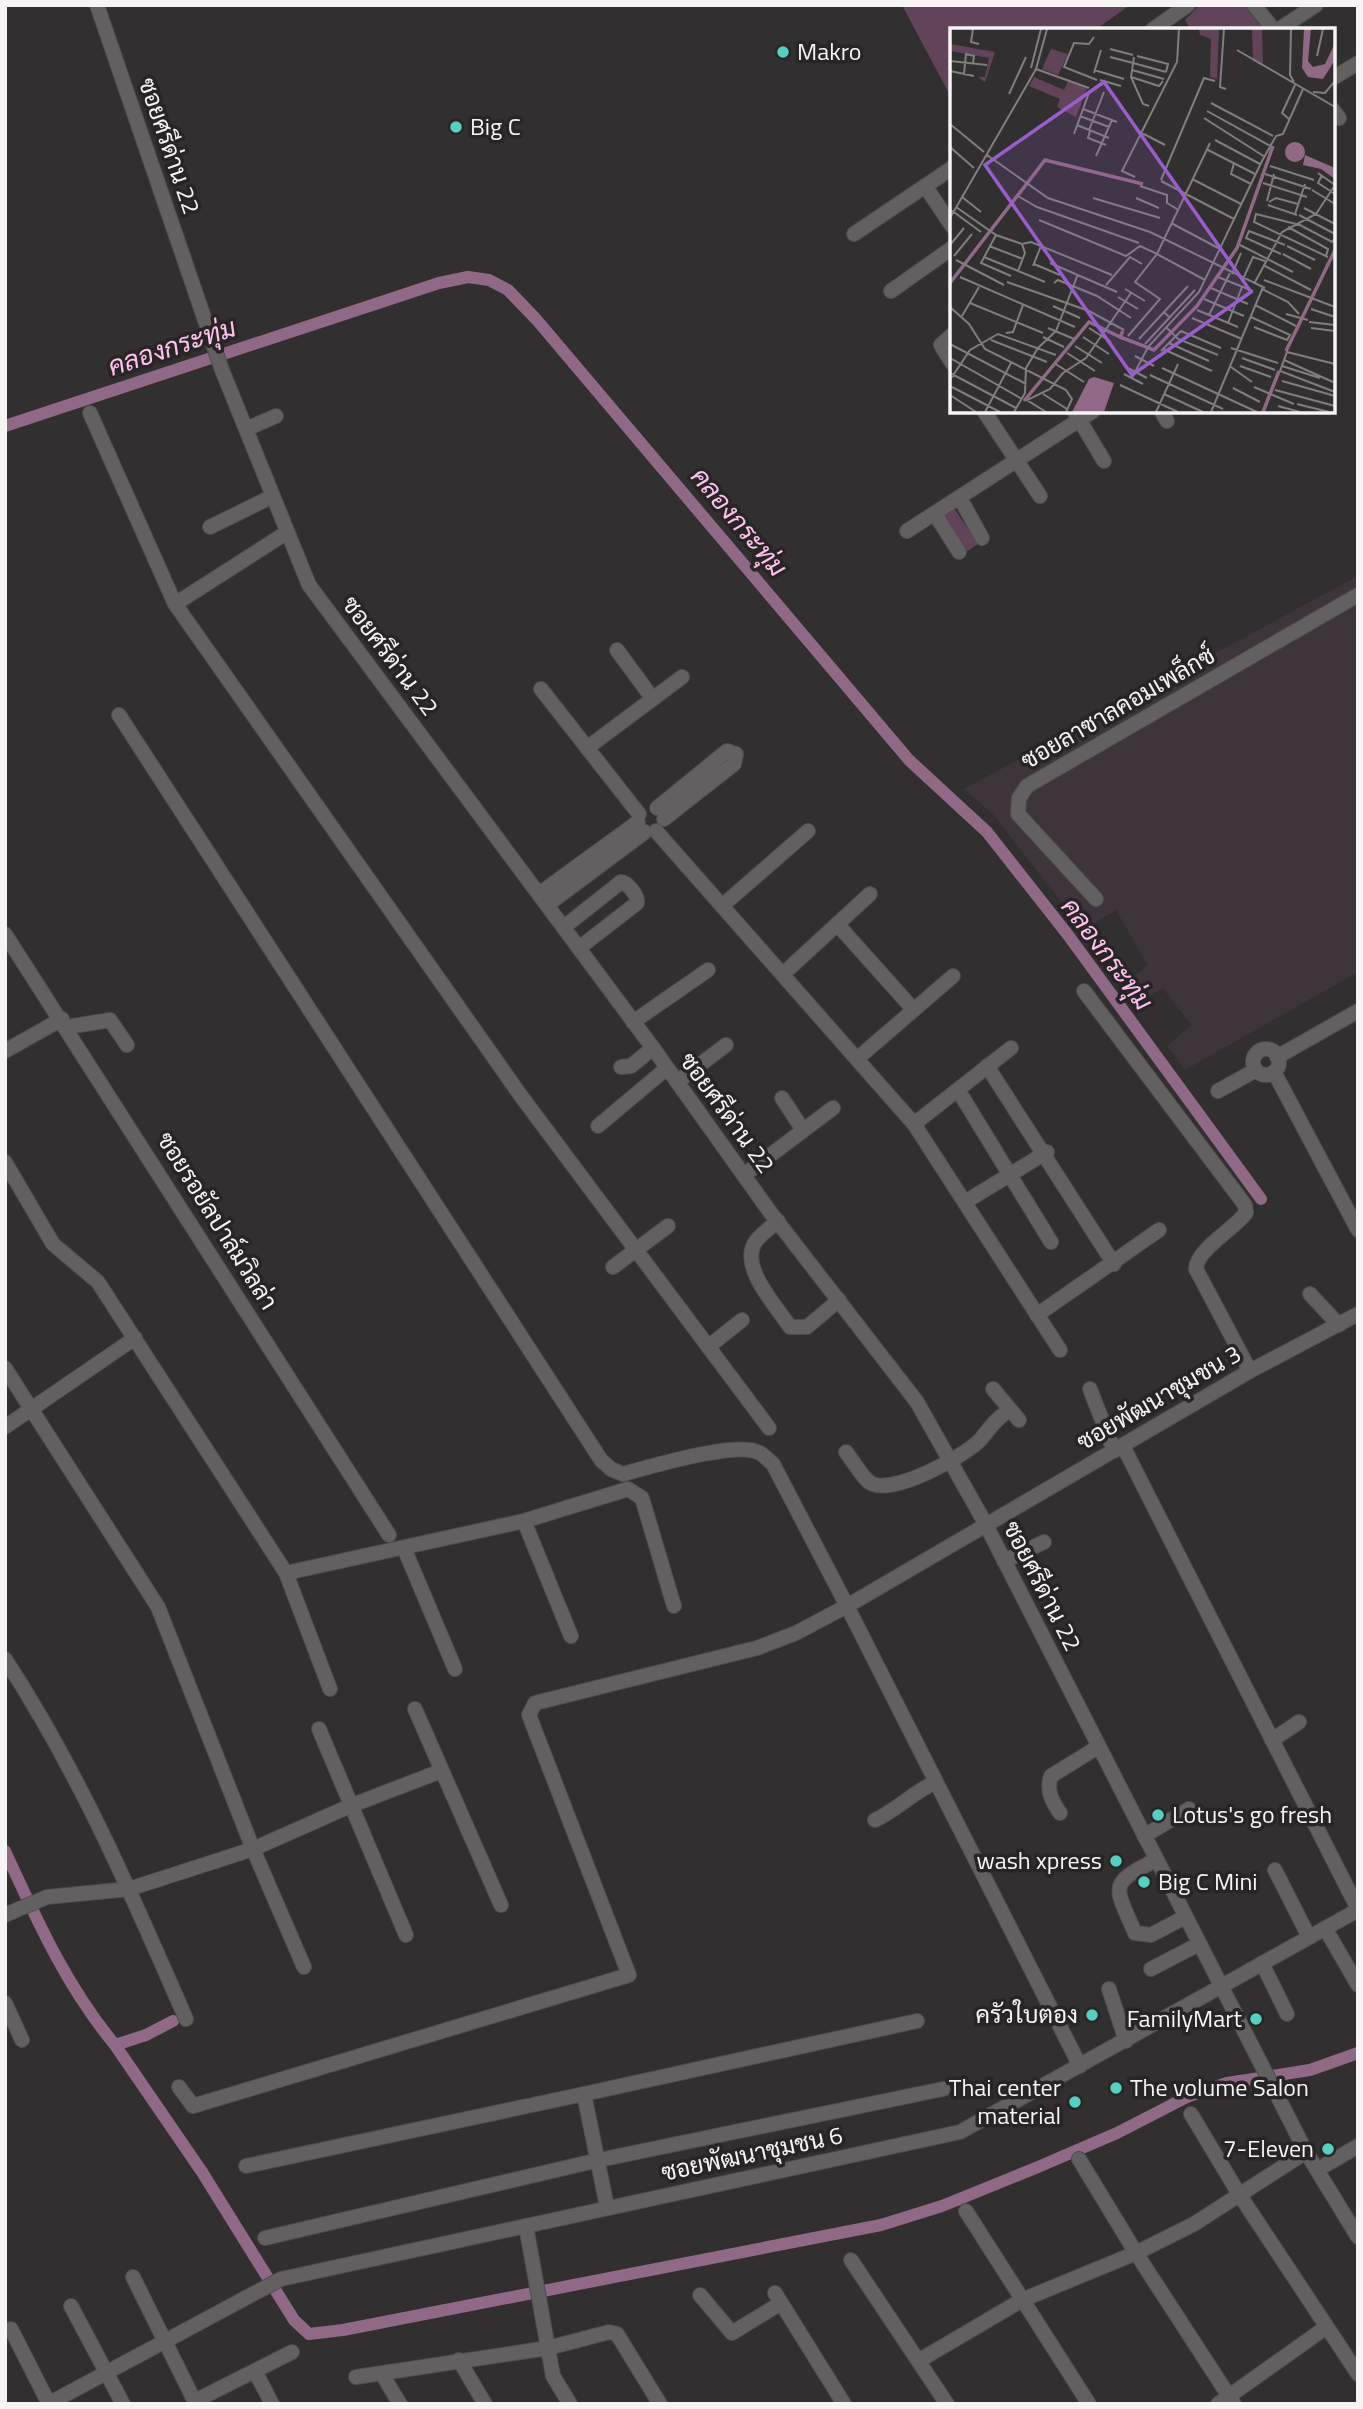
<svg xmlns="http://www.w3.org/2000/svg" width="1363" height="2409" font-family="'Titillium Web',Sarabun,sans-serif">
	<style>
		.built { fill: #3e353c }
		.green { fill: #61445a }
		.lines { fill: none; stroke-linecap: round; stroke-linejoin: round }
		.canal { stroke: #8f6986; stroke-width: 12 }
		.minor-casing { stroke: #4f4c4e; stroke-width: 16 }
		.minor { stroke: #636062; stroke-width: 14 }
		.poi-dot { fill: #57cec1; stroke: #282527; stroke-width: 2.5 }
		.labels { text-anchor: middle; stroke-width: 7; stroke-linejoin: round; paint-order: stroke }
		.poi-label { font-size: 24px; fill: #f6f4f5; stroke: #282527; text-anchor: start }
		.street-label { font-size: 24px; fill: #f6f4f5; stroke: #282527 }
		.water-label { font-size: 26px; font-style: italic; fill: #ffc1ef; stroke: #282527 }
		.inset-river { fill: none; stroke: #8f6986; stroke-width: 3.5 }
		.inset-road { fill: none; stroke: #807e7f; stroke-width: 2 }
		.view { fill: #9a5ecc; fill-opacity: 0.15; stroke: #9a5ecc; stroke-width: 3.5 }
		.inset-edge { fill: none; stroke: #f6f4f5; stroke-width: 3.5 }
	</style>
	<rect width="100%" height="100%" fill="#322f31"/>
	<path class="built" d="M1358 576V972L1185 1070 1167 1046 1191 1025 1163 988 1137 1004 1123 984 1148 965 1116 910 1083 930 993 814 964 789Z"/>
	<g class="green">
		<path d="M902 5H1130L1095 30H952V99Z"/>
		<path d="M1200 5H1244L1264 30H1191L1185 20Z"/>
		<path d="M954 508 978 544 966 552 942 516Z"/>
	</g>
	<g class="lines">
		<g class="canal">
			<path d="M5 426 439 283 468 277 489 280 508 290 536 319 909 760 987 832 1068 935 1261 1199"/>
			<path d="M5 1851C37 1920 66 1986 115 2045L146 2035 173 2021"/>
			<path d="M115 2045 202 2172 294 2320 309 2334 343 2330 881 2225 942 2206 1038 2167 1117 2133 1189 2096 1227 2083 1310 2070 1358 2053"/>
		</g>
		<defs>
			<g id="minor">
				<path d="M97 5 222 370 309 585 653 1048 770 1212 917 1402 985 1523 1306 2152 1358 2237"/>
				<path d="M1254 5 1274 30"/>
				<path d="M1152 30 1188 5"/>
				<path d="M1278 30 1316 5"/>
				<path d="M1333 78 1358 63"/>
				<path d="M1333 110 1339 118"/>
				<path d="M925 186 952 226"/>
				<path d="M854 234 952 168"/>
				<path d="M891 291 952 248"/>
				<path d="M952 335 941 345 952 363"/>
				<path d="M984 411 1040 496"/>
				<path d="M1074 411 1104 461"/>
				<path d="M1161 411 1167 421"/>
				<path d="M90 413 175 604 521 1096 769 1428"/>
				<path d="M246 429 276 416"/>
				<path d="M960 498 982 538"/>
				<path d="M935 514 959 552"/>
				<path d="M210 527 273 496"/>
				<path d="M907 531 1093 411"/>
				<path d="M175 604 286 533"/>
				<path d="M617 650 653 699"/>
				<path d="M541 689 639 814"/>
				<path d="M119 715 601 1460 611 1469 623 1474C650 1467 737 1440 760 1453 765 1456 769 1461 773 1464L847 1606 1250 1371 1358 1314"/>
				<path d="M587 748 682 677"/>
				<path d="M657 808 727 751 736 754 734 764 664 819"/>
				<path d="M656 831 914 1124 1060 1350"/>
				<path d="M539 894 638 822"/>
				<path d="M1096 899 1018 814 1019 798 1027 786 1358 595"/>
				<path d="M547 905 645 832"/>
				<path d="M723 905 808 831"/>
				<path d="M837 924 913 1009"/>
				<path d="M564 927 621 882C628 883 638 895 637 903L579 948"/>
				<path d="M5 934 389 1535"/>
				<path d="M783 974 870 894"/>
				<path d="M1084 991 1245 1205 1246 1213C1234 1229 1196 1250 1196 1269L1250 1371"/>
				<path d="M633 1022 708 970"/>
				<path d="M67 1027 110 1020 127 1045"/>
				<circle cx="1266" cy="1062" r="13"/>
				<path d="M5 1051 62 1019"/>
				<path d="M1277 1057 1358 1011"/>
				<path d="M858 1058 953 976"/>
				<path d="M987 1066 1114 1264"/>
				<path d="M621 1067 631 1066 653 1048"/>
				<path d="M1274 1072 1358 1230"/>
				<path d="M677 1082 726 1045"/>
				<path d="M958 1090 1051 1242"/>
				<path d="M1218 1091 1256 1070"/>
				<path d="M782 1098 803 1130"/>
				<path d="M914 1124 1011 1048"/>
				<path d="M598 1126 667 1068"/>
				<path d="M5 1162 53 1244 98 1282 286 1573 330 1689"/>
				<path d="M744 1175 833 1108"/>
				<path d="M965 1202 1047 1152"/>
				<path d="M778 1221C770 1228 758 1236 754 1244 741 1269 777 1307 790 1327H807L839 1300"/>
				<path d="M613 1267 668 1226"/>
				<path d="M1310 1294 1339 1325"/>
				<path d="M1037 1315 1159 1230"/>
				<path d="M708 1347 742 1320"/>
				<path d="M5 1368 158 1607 253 1849 304 1967"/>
				<path d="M993 1389 1019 1420"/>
				<path d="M1090 1389 1114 1451"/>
				<path d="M5 1427 135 1338"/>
				<path d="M1123 1446 1358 1909"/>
				<path d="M846 1452C853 1461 860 1474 869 1482 889 1498 965 1456 980 1440 992 1426 994 1420 1010 1410"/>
				<path d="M524 1521 571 1636"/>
				<path d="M404 1548 455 1669"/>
				<path d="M1004 1561 1044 1542"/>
				<path d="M286 1573 524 1521 628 1489 642 1498 674 1606"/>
				<path d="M5 1659C79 1772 132 1895 186 2019"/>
				<path d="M415 1709 501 1905"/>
				<path d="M319 1729 406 1935"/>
				<path d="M1272 1740 1299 1722"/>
				<path d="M1060 1813C1052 1801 1046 1791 1051 1776L1098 1747"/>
				<path d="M875 1820C897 1810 913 1792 936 1782"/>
				<path d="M1144 1836 1189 1809"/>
				<path d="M1156 1860C1107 1884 1115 1886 1135 1933L1151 1935 1185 1917"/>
				<path d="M1275 1870 1309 1937"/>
				<path d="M5 1915 47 1897 129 1889 253 1849 350 1806 441 1771"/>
				<path d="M1325 1928 1358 1985"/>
				<path d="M1262 1963 1287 2014"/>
				<path d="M1151 1969 1199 1944"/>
				<path d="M1109 1989 1126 2041"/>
				<path d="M5 2003 22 2040"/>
				<path d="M179 2087 193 2106 629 1975 529 1715 535 1703 757 1648 796 1633 847 1606 1080 2066"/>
				<path d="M584 2094 917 2021"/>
				<path d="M1191 2114 1239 2194 1358 2374"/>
				<path d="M1079 2159 1136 2253 1234 2404"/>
				<path d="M246 2166 584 2094 607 2207"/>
				<path d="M1317 2170 1358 2146"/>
				<path d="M966 2211 1089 2404"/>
				<path d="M526 2226 553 2376 570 2404"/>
				<path d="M265 2238 599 2160 943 2089"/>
				<path d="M851 2260 947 2404"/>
				<path d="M133 2277 196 2404"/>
				<path d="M775 2293 844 2404"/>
				<path d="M700 2295 732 2333 781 2303"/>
				<path d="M71 2306 123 2404"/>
				<path d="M11 2329 49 2404"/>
				<path d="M459 2360 485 2404"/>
				<path d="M920 2360 1022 2300 1136 2253 1194 2224 1306 2152"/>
				<path d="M255 2371 272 2404"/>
				<path d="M382 2374 400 2404"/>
				<path d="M356 2377 548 2348 609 2332 617 2334 660 2404"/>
				<path d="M195 2401 292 2352"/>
				<path d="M48 2404 281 2279 960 2132 1358 1910"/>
				<path d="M1218 2404 1325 2328"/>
			</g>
		</defs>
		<use href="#minor" class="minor-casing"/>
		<use href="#minor" class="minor"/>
	</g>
	<g class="poi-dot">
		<circle cx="783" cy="52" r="7"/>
		<circle cx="456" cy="127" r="7"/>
		<circle cx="1158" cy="1815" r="7"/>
		<circle cx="1116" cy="1861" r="7"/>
		<circle cx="1144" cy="1882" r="7"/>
		<circle cx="1092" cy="2015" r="7"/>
		<circle cx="1256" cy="2019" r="7"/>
		<circle cx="1116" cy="2088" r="7"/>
		<circle cx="1075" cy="2102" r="7"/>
		<circle cx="1328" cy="2149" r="7"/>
	</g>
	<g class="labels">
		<g class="poi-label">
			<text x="797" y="60">Makro</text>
			<text x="470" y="135">Big C</text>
			<text x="1172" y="1823">Lotus's go fresh</text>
			<text x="1102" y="1869" text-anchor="end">wash xpress</text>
			<text x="1158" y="1890">Big C Mini</text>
			<text x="1078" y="2023" text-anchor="end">ครัวใบตอง</text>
			<text x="1242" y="2027" text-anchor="end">FamilyMart</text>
			<text x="1061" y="2096" text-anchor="end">Thai center<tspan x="1061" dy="28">material</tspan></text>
			<text x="1130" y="2096">The volume Salon</text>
			<text x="1314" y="2157" text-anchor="end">7-Eleven</text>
		</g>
		<g class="street-label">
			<text transform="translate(169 146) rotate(71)" y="8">ซอยศรีด่าน 22</text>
			<text transform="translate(390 656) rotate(53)" y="8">ซอยศรีด่าน 22</text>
			<text transform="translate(1118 708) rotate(-30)" y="8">ซอยลาซาลคอมเพล็กซ์</text>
			<text transform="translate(727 1113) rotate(54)" y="8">ซอยศรีด่าน 22</text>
			<text transform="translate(217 1221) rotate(58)" y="8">ซอยรอยัลปาล์มวิลล่า</text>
			<text transform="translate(1159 1398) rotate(-30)" y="8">ซอยพัฒนาชุมชน 3</text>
			<text transform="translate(1042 1586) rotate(63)" y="8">ซอยศรีด่าน 22</text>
			<text transform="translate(752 2154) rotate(-12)" y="8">ซอยพัฒนาชุมชน 6</text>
		</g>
		<g class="water-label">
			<text transform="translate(172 347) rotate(-18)" y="9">คลองกระทุ่ม</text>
			<text transform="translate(739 522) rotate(50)" y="9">คลองกระทุ่ม</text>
			<text transform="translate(1107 954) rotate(53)" y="9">คลองกระทุ่ม</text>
		</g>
	</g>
	<g transform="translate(950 28)">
		<rect width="385" height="385" fill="#322f31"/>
		<path d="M249 1H269L267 51 260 49 261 11 250 7ZM302 1H312L313 38 303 33ZM0 16 45 24 35 54 28 49H35L39 30 0 23ZM101 21 118 26 108 47 92 41ZM84 49 114 62 118 53 137 60 126 89 107 79 110 71 79 58Z" fill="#61445a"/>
		<path d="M354 1H361L358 33 363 39 375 36 385 15V32L373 51 358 49 352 40ZM335 124a10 10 0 1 1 20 0a10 10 0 1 1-20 0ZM355 127 385 140V151L371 141 353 137ZM144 349 164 355 154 384H122L139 351Z" fill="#8f6986"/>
		<path class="inset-river" d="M0 255 95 132 193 156M170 309 204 322 247 278 287 220 323 118M336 323 385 222M74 373 139 294 170 309 173 303M313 384 329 343"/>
		<path class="inset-road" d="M23 1 21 14 29 16M274 1 270 59 276 61M341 1 340 47 344 54M144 9 139 16 124 15 114 39 147 52M160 21 183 27M287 22 385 79M187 28 218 36 216 44M367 28 373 1M160 29 183 35M184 29 181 49 193 76 199 78M0 33 37 37M183 35 216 44M81 40 91 1M86 41 139 60M144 42 174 51M182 42 214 51M0 43 24 48M144 45 151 22M14 46 16 26 24 28 23 35M181 49 209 58 213 53M150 52 171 58M363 64 375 65 385 53M59 66 76 29M261 75 323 108M133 81 167 94M257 83 322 119M130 88 159 99M254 90 315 129M339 91 332 85 345 57M0 96 34 124M127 97 159 110M139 102 154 64M140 103 138 110 156 117M190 104 215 117M124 106 140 62M265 112 310 136M0 119 24 140M256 121 305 146M37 127 98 170 200 204 315 260M146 128 162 92M284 135 281 146 301 156M320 138 364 152M315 146 361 161M372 147 368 155 385 166M185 149 172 143 227 34 229 1M242 151 291 176M211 152 254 50 265 53M211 153 284 191M313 155 357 169M190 158 217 167V175L227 181M362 162 385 176M68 168 87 179 189 215M12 169 31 184M143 170 210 190M186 170 209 180M317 173 324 146M319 174 326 170 348 176M318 177 347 187M6 179 46 207 72 216 81 214 162 247M354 180 385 196M1 182 31 204M345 186 355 156M349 187 385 206M0 190 86 41 97 1M89 192 176 228 190 218 207 226 260 115M221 195 270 221M338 199 378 221 376 228M46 207 31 235 61 248M0 217 14 200M290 217 343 244M39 218 73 231M337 218 365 232M331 226 296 210 299 203 335 217M333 226 361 241M4 228 22 206M34 229 95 254M378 229 304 194 306 186 350 197 382 214 385 210M6 232 54 257M100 235 167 264M84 236 110 247M313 237 361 262M83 238 91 218M68 243 75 225 72 216M282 246 291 225M10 249 125 299M268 249 303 263M293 251 303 229 315 233M314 252 385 279M57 254 139 283 174 302M104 255 108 252 147 268 181 290M304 256 332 204 366 186 385 157 368 145M156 257 180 229 192 236M261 260 298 276M175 261 195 273M312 261 338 274 349 286M168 269 188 281M254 271 294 288M20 275 93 305M305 277 346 298M103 278 130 290M0 279 19 296 35 321 116 362 122 371 116 384M361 281 385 289M247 282 288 299M214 284 238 258M336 286 358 292M259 287 280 245M12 288 29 259M301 289 340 307 337 312 304 299M242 290 292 311M359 294 385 297M278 295 292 259M216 299 228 311 268 327M98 300 124 311M139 300 161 314M361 300 385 303M56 305 63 304 73 277M178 308 210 271 185 254 207 226 255 252M93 309 114 319M133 309 159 326M189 311 214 284 220 290M41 312 97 334M219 315 259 333M0 316 76 356M195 316 245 262M125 318 152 335M281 320 328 335M213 321 262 343M211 323 231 303 271 320M117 325 145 343M185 328 204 338M0 330 72 371M292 330 325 342M334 332 383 354M104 335 134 354M385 336 337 324 330 343 385 364M290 338 321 349M332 338 370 350M281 339 302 354M178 340 197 350M212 340 307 384M0 345 66 380M174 346 193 356M200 347 273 381M182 350 198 319 249 264 312 133 326 108 333 106 353 61M0 352 20 322 48 306 106 327M332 353 385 368M170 357 228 384M0 358 50 384M304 359 344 376M283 360 310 374M325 362 385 378M93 366 117 381M214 366 253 384M0 367 26 384M347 376 379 384M328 378 350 384M35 384 61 335M64 384 75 365 76 340 88 320 106 303 128 246M96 384 77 372 100 361 113 345 136 330 181 265M206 384 228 336M261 384 313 259"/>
		<path class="view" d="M154 54 301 264 182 347 35 137Z"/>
		<rect width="385" height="385" class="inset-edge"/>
	</g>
	<rect width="1363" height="2409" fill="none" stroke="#f6f4f5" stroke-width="14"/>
</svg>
